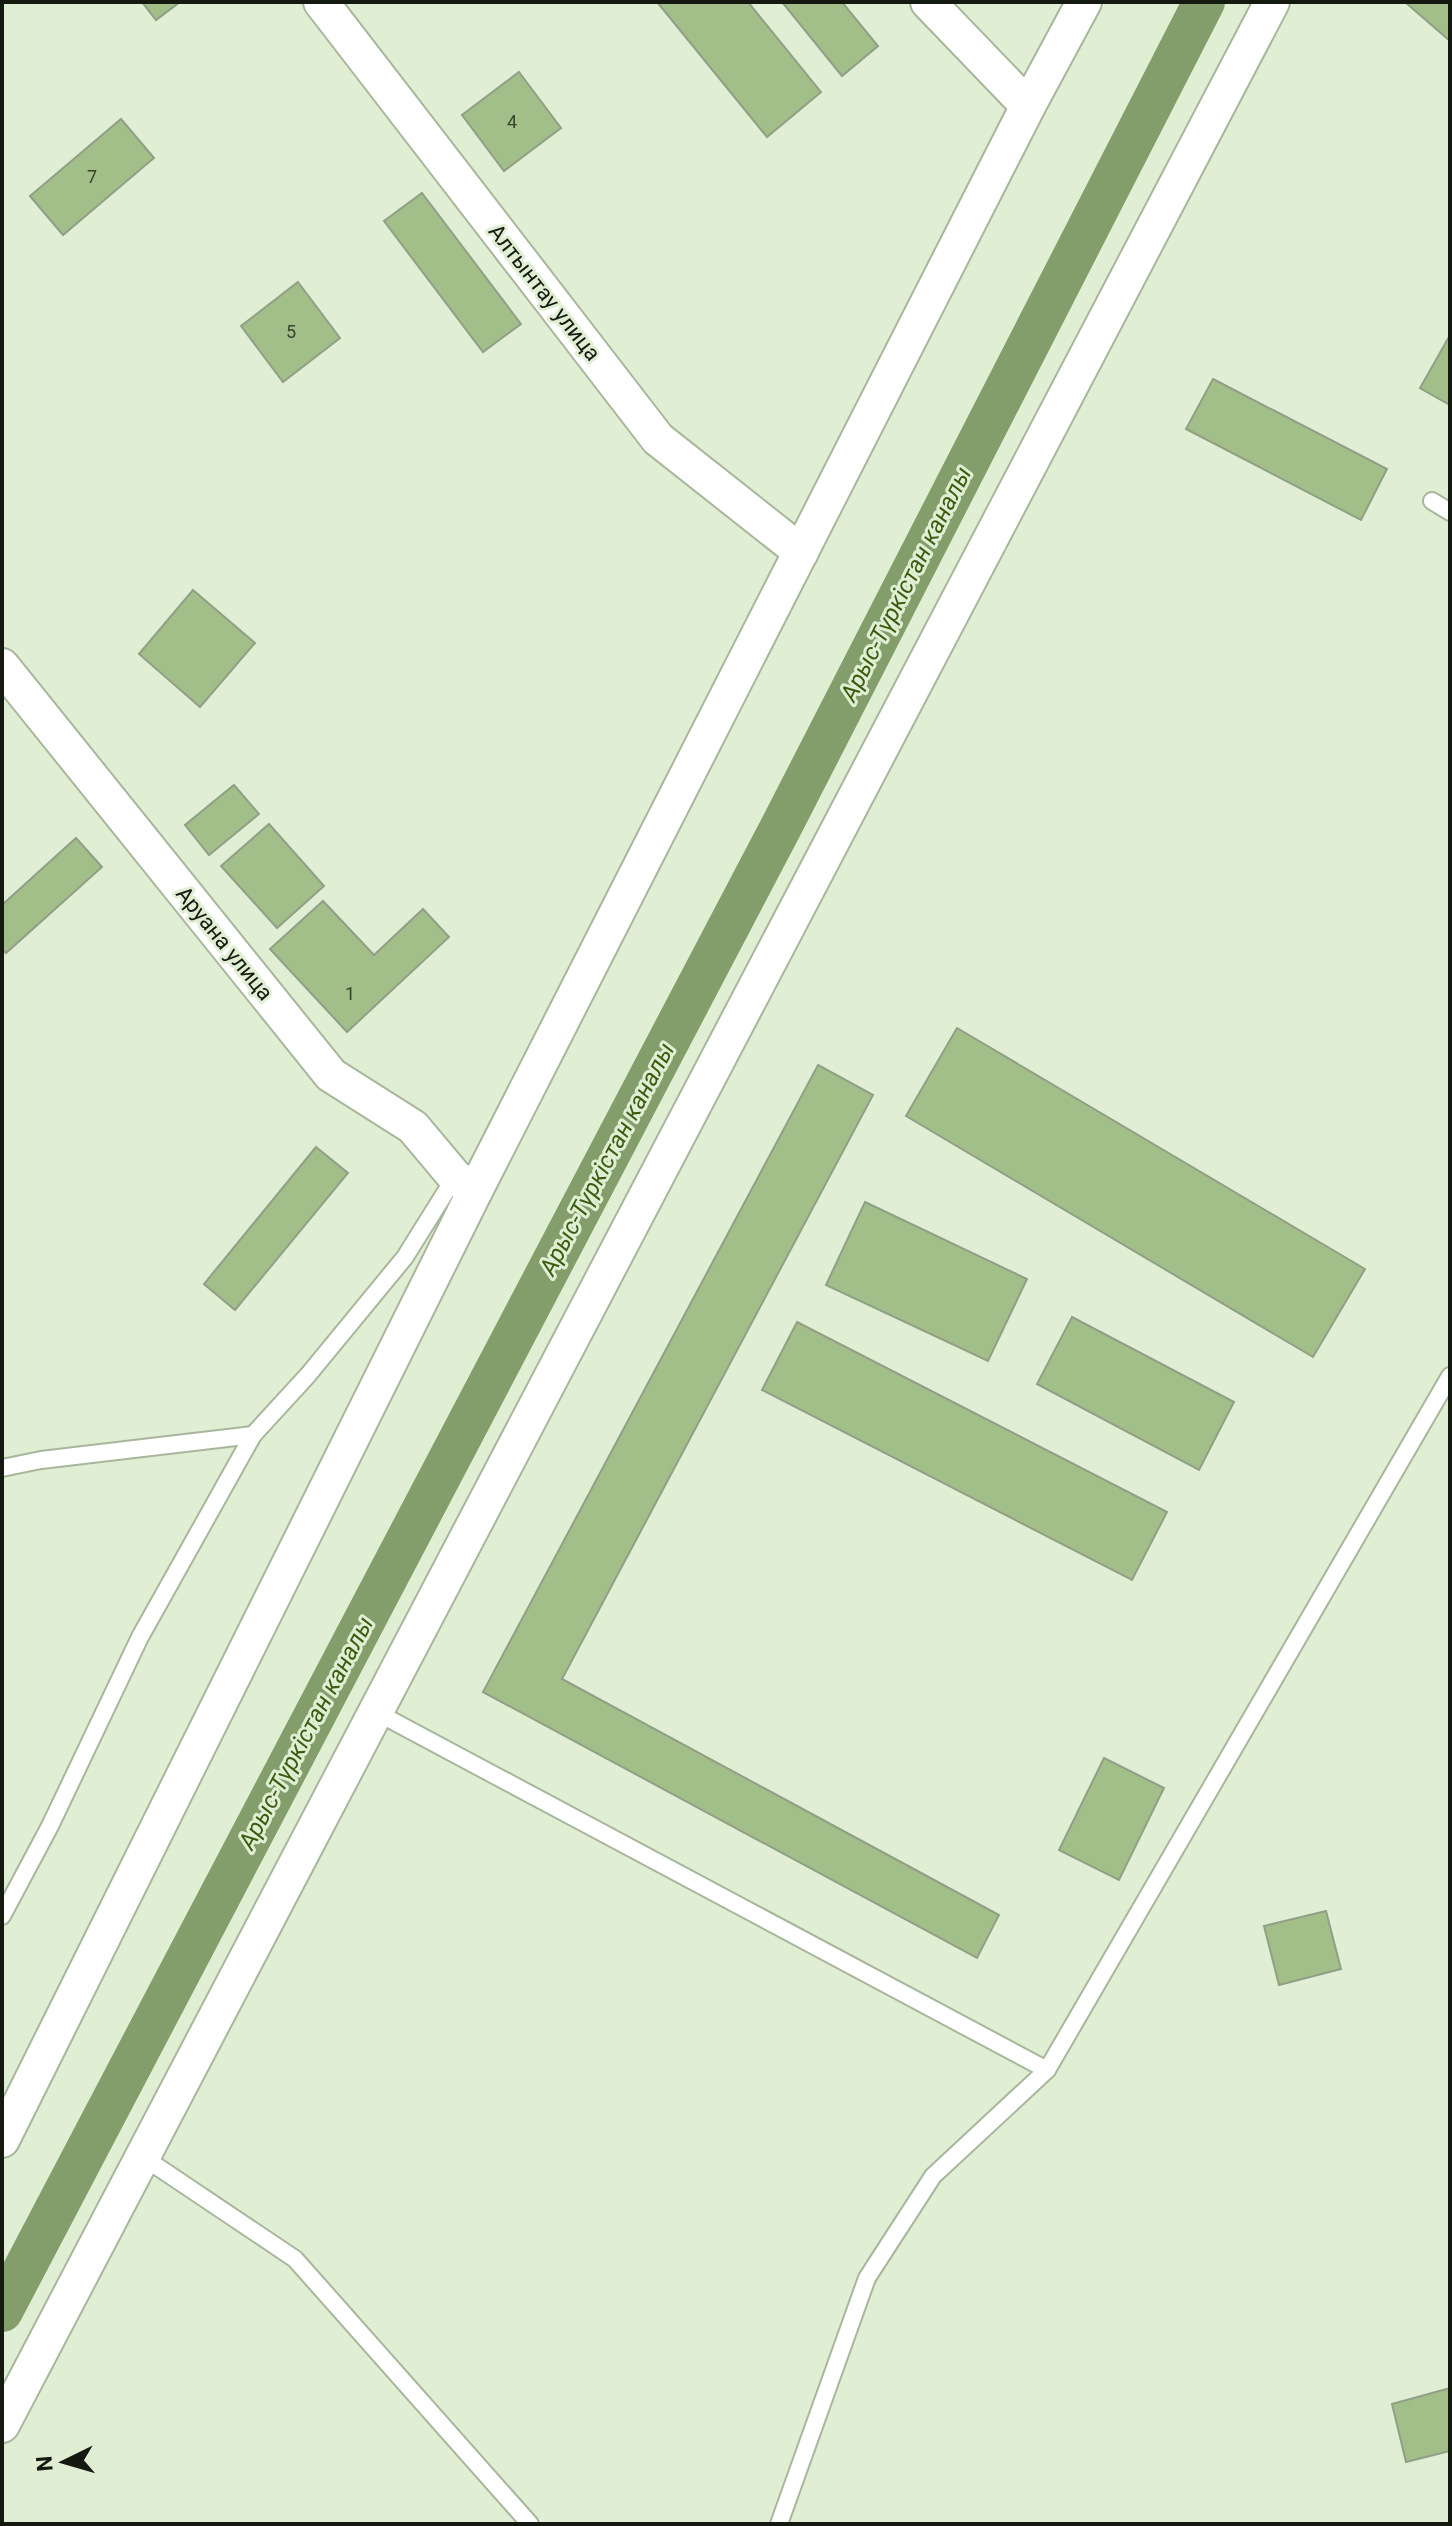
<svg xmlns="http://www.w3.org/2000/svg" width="1452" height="2526" font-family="Roboto,sans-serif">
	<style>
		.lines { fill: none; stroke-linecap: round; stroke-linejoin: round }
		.canal { stroke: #839e6a; stroke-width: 42 }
		.building { fill: #a2be89; stroke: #919f86; stroke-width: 2 }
		.lane-casing { stroke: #a8b69c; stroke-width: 20 }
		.street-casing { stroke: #a8b69c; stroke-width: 38 }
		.lane { stroke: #fff; stroke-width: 16 }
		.street { stroke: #fff; stroke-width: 34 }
		.labels { text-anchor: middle; stroke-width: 6; stroke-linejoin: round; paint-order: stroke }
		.number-label { font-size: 18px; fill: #38432e }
		.street-label { font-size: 22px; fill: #151a10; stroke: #e0efd4 }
		.water-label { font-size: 24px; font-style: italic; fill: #3b5c0f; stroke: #e0efd4 }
	</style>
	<rect width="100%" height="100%" fill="#e0efd4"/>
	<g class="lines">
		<path class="canal" d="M2 2311 782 825 1204 2"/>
	</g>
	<g class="building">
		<path d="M142 2H180L156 20Z"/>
		<path d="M657 2H748L821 92 767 137Z"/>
		<path d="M782 2H842L878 46 842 76Z"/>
		<path d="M1405 2H1450V41Z"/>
		<path d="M519 72 561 128 504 171 462 115Z"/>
		<path d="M121 119 154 158 63 235 30 196Z"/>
		<path d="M422 193 521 324 483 352 384 221Z"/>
		<path d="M298 282 340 338 283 382 241 326Z"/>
		<path d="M1450 335V405L1420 388Z"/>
		<path d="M1213 379 1387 469 1361 520 1186 429Z"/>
		<path d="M193 590 255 643 200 707 139 654Z"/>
		<path d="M234 785 259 814 209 855 185 825Z"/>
		<path d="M269 824 324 886 277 928 221 866Z"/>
		<path d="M76 838 102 867 6 953 2 949V905Z"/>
		<path d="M323 901 374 955 423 909 449 937 347 1032 270 949Z"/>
		<path d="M957 1028 1365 1269 1313 1357 906 1116Z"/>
		<path d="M818 1065 873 1095 562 1679 999 1915 977 1958 483 1692Z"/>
		<path d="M316 1147 348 1173 235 1310 204 1284Z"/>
		<path d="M865 1202 1027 1279 988 1361 826 1285Z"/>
		<path d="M1072 1317 1234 1402 1199 1470 1037 1384Z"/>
		<path d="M797 1322 1167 1512 1132 1580 762 1390Z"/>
		<path d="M1104 1758 1164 1788 1119 1880 1059 1850Z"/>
		<path d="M1326 1911 1341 1969 1279 1985 1264 1926Z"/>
		<path d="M1450 2388V2451L1406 2462 1392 2404Z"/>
	</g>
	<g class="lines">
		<defs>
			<g id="lane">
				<path d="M1432 501 1450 512"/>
				<path d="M2 1468 41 1460 253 1435"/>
				<path d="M376 1712 1047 2070"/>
				<path d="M2 1916 50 1826 140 1637 253 1435 308 1375 405 1257 455 1177"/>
				<path d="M143 2157 295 2259 530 2524"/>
				<path d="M779 2524 867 2278 933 2176 1047 2070 1450 1376"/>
			</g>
			<g id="street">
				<path d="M321 2 658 439 801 552"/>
				<path d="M928 2 1028 106"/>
				<path d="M2 666 331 1075 413 1127 455 1177 475 1191"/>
				<path d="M2 2140 475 1191 1028 106 1084 2"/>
				<path d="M2 2425 1272 2"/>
			</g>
		</defs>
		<use href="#lane" class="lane-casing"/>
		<use href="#street" class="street-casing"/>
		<use href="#lane" class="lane"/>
		<use href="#street" class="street"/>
	</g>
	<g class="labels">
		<g class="number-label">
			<text x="512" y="128">4</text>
			<text x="92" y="183">7</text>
			<text x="291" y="338">5</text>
			<text x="350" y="1000">1</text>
		</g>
		<g class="street-label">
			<text transform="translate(545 292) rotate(52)" y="8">Алтынтау улица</text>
			<text transform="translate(225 943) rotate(51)" y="8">Аруана улица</text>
		</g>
		<g class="water-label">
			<text transform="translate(906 584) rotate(-63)" y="8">Арыс-Түркістан каналы</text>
			<text transform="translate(607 1159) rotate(-62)" y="8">Арыс-Түркістан каналы</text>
			<text transform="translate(306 1733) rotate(-62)" y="8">Арыс-Түркістан каналы</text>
		</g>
	</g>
	<rect width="1452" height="2526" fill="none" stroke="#151a10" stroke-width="8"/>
	<g transform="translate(64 2462) rotate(265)" stroke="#e0efd4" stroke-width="6" paint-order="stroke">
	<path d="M0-6L14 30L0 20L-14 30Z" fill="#151a10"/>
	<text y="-12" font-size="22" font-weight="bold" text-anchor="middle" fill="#151a10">N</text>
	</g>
</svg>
